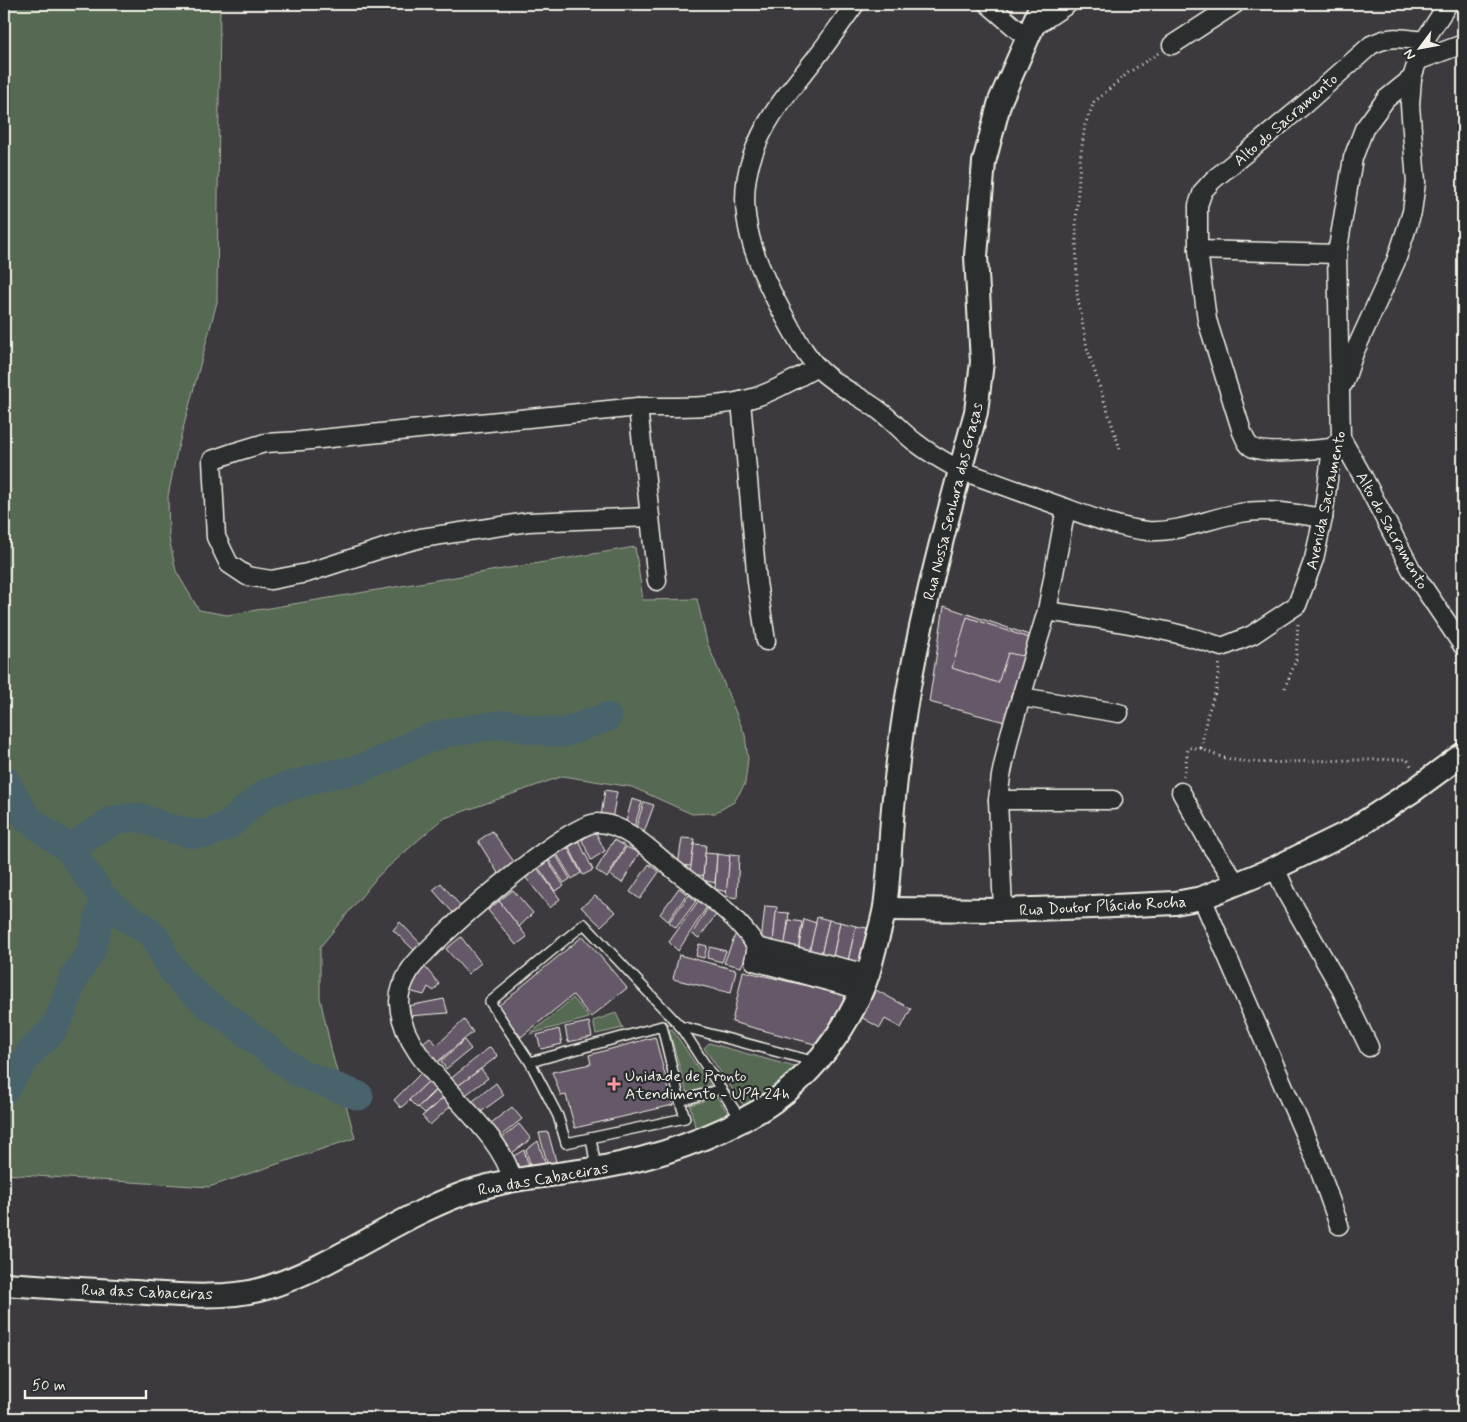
<svg xmlns="http://www.w3.org/2000/svg" width="1467" height="1422" font-family="Mynerve,sans-serif">
	<style>
		.green { fill: #576953; stroke: #a6ad9e }
		.lines { fill: none; stroke-linecap: round; stroke-linejoin: round }
		.river { stroke: #48636d; stroke-width: 29 }
		.building { fill: #655967; stroke: #f4f1e8 }
		.service-casing { stroke: #f4f1e8; stroke-width: 12 }
		.minor-casing { stroke: #f4f1e8; stroke-width: 21 }
		.tertiary-casing { stroke: #f4f1e8; stroke-width: 26 }
		.path { stroke: #f4f1e8; stroke-width: 3; stroke-dasharray: 1 4; stroke-linecap: butt }
		.service { stroke: #2a2d2e; stroke-width: 9 }
		.minor { stroke: #2a2d2e; stroke-width: 18 }
		.tertiary { stroke: #2a2d2e; stroke-width: 22 }
		.poi-dot { fill: #ff9aa2; stroke: #2a2d2e; stroke-width: 2 }
		.labels { text-anchor: middle; stroke-width: 4.5; stroke-linejoin: round; paint-order: stroke }
		.street-label { font-size: 16px; fill: #f4f1e8; stroke: #2a2d2e }
		.poi-label { font-size: 16px; fill: #f4f1e8; stroke: #2a2d2e; text-anchor: start }
	</style>
	<rect width="100%" height="100%" fill="#3c3a3f"/>
	<filter id="ink" filterUnits="userSpaceOnUse"><feTurbulence type="fractalNoise" baseFrequency=".02" numOctaves="2"/><feDisplacementMap in="SourceGraphic" scale="10" xChannelSelector="R" yChannelSelector="G"/><feConvolveMatrix kernelMatrix="1 2 1 2 8 2 1 2 1" color-interpolation-filters="sRGB"/></filter>
	<g filter="url(#ink)">
		<g class="green">
			<path d="M4 4H220L217 302 177 451 168 496 169 538 176 571 199 610 227 615 635 547 643 600 697 599 707 642 745 735 748 759 745 784 734 802 715 813 692 814 632 787 563 776 442 819 378 876 320 947V998L332 1053 355 1138 209 1187 4 1174Z"/>
			<path d="M573 998 589 1018 530 1034Z"/>
			<path d="M616 1013 623 1028 596 1034 593 1021Z"/>
			<path d="M672 1029 710 1086 687 1093 669 1030Z"/>
			<path d="M709 1043 798 1068 746 1109 704 1048Z"/>
			<path d="M717 1097 731 1118 696 1131 690 1105Z"/>
		</g>
		<g class="lines">
			<g class="river">
				<path d="M4 779 27 818 69 849 104 899 127 918 143 927 156 938 166 960 180 980 208 1005 229 1019 297 1072 359 1096"/>
				<path d="M69 849 114 820 139 817 162 826 193 834 209 833 228 826 246 809 266 793 328 775 360 769 391 756 417 743 446 733 504 724 535 730 563 733 607 717"/>
				<path d="M4 1091 15 1073 34 1048 53 1030 61 1014 74 977 90 953 104 899"/>
			</g>
		</g>
		<g class="building">
			<path d="M944 606 1032 636 1005 722 929 702Z"/>
			<path d="M967 617 1029 638 1023 656 1008 653 998 683 952 668Z"/>
			<path d="M605 790 617 792 612 819 601 816Z"/>
			<path d="M632 799 642 802 633 830 625 825Z"/>
			<path d="M644 802 654 805 643 835 635 831Z"/>
			<path d="M492 831 517 866 501 878 478 841Z"/>
			<path d="M595 831 605 851 591 860 582 840Z"/>
			<path d="M682 838 695 839 691 866 678 865Z"/>
			<path d="M614 840 625 846 607 878 596 870Z"/>
			<path d="M579 841 593 870 583 875 569 847Z"/>
			<path d="M694 844 706 845 703 876 690 873Z"/>
			<path d="M626 847 639 853 622 883 610 875Z"/>
			<path d="M568 848 581 873 572 879 557 854Z"/>
			<path d="M705 853 717 854 715 883 703 880Z"/>
			<path d="M717 854 730 856 727 892 715 889Z"/>
			<path d="M730 854 739 855 737 898 726 896Z"/>
			<path d="M556 855 570 879 564 883 549 860Z"/>
			<path d="M548 861 564 886 555 891 538 867Z"/>
			<path d="M649 864 659 872 640 899 630 892Z"/>
			<path d="M537 868 560 899 550 908 526 878Z"/>
			<path d="M441 883 463 909 455 915 433 890Z"/>
			<path d="M679 888 687 894 668 921 660 914Z"/>
			<path d="M513 890 533 913 519 927 499 901Z"/>
			<path d="M689 895 696 901 676 928 669 922Z"/>
			<path d="M595 896 616 912 601 926 581 907Z"/>
			<path d="M699 900 708 905 678 951 669 942Z"/>
			<path d="M499 901 527 937 516 945 488 910Z"/>
			<path d="M709 906 718 912 699 938 692 934Z"/>
			<path d="M765 906 777 907 773 943 761 942Z"/>
			<path d="M776 912 789 913 785 945 773 943Z"/>
			<path d="M817 917 829 920 821 955 809 952Z"/>
			<path d="M804 919 816 923 809 952 798 951Z"/>
			<path d="M789 920 802 922 798 951 784 948Z"/>
			<path d="M829 920 840 922 833 957 821 955Z"/>
			<path d="M400 922 422 945 416 952 393 930Z"/>
			<path d="M840 922 856 926 848 961 833 957Z"/>
			<path d="M856 926 867 928 860 963 848 961Z"/>
			<path d="M736 933 750 947 741 967 724 963Z"/>
			<path d="M583 936 627 988 591 1017 573 995 521 1037 497 1007Z"/>
			<path d="M461 937 481 963 468 974 446 949Z"/>
			<path d="M699 944 707 946 704 958 696 956Z"/>
			<path d="M710 947 726 951 722 962 707 958Z"/>
			<path d="M679 955 736 970 731 993 673 979Z"/>
			<path d="M425 967 439 984 434 991 428 987 424 995 409 991 413 980Z"/>
			<path d="M743 971 847 995 835 1019 818 1045 732 1022Z"/>
			<path d="M876 990 911 1009 901 1028 885 1019 880 1028 861 1017Z"/>
			<path d="M444 999 448 1013 408 1016V1006Z"/>
			<path d="M464 1020 473 1032 435 1064 420 1045 430 1037 437 1045Z"/>
			<path d="M589 1022 592 1037 568 1042 565 1027Z"/>
			<path d="M559 1029 562 1044 541 1049 537 1035Z"/>
			<path d="M655 1037 673 1105 575 1128 566 1095 561 1096 552 1072 591 1064 589 1055Z"/>
			<path d="M464 1040 471 1049 446 1069 441 1061Z"/>
			<path d="M490 1047 498 1056 455 1088 449 1080Z"/>
			<path d="M481 1069 488 1078 463 1097 455 1088Z"/>
			<path d="M423 1071 431 1079 401 1108 394 1100Z"/>
			<path d="M429 1081 436 1089 417 1108 409 1100Z"/>
			<path d="M496 1083 504 1095 478 1114 469 1104Z"/>
			<path d="M439 1088 446 1096 425 1113 418 1107Z"/>
			<path d="M446 1096 453 1104 430 1125 422 1116Z"/>
			<path d="M512 1107 522 1119 498 1138 487 1126Z"/>
			<path d="M519 1124 531 1139 508 1156 497 1142Z"/>
			<path d="M548 1132 557 1165 548 1166 539 1133Z"/>
			<path d="M538 1141 548 1172 533 1174 526 1150Z"/>
			<path d="M524 1150 531 1174 516 1176 510 1158Z"/>
		</g>
		<g class="lines">
			<defs>
				<g id="service">
					<path d="M680 1026 816 1062"/>
					<path d="M530 1062 490 1002 584 924 680 1026 741 1120"/>
					<path d="M680 1101 685 1118 566 1143 558 1116 530 1062 662 1026 680 1101 721 1089"/>
					<path d="M591 1138 596 1168"/>
				</g>
				<g id="minor">
					<path d="M855 4C842 22 829 41 815 59 789 92 766 116 752 157 733 212 756 264 782 312 793 332 803 352 819 369 837 387 861 396 881 412 893 421 903 433 915 442 929 453 945 462 960 470 994 482 1027 494 1060 506 1088 516 1118 528 1148 531 1180 533 1209 518 1240 513 1268 508 1295 514 1323 518"/>
					<path d="M988 4 1027 38"/>
					<path d="M1032 28 1068 4"/>
					<path d="M1172 45 1235 4"/>
					<path d="M1417 61 1463 44"/>
					<path d="M1198 250 1337 254"/>
					<path d="M1344 383 1354 353 1396 261 1412 212 1416 182 1410 105 1412 78"/>
					<path d="M741 401 757 582 766 641"/>
					<path d="M638 407 657 581"/>
					<path d="M1341 438 1363 477 1411 569 1463 646"/>
					<path d="M1332 448C1316 449 1261 456 1250 446 1246 443 1244 436 1242 432L1207 320 1198 250V205L1203 191 1213 180 1305 104 1371 45C1391 35 1402 38 1424 41"/>
					<path d="M650 517 528 522 421 538 384 548 307 573 271 580 247 576 229 564 216 537 212 460 235 452 265 443 301 441 638 407C676 407 718 409 756 397 777 390 797 378 817 367"/>
					<path d="M1047 611C1105 620 1166 627 1222 647L1252 635 1297 605 1314 559 1323 518 1332 448 1341 438 1337 254 1353 158 1364 129 1386 99 1412 78 1424 41 1448 4"/>
					<path d="M1021 697 1119 713"/>
					<path d="M1181 792 1211 846 1237 884"/>
					<path d="M998 800H1113"/>
					<path d="M1275 868 1287 894 1341 989 1369 1047"/>
					<path d="M1202 898 1317 1163 1339 1225"/>
					<path d="M1003 910 998 800 1001 776 1010 734 1047 611 1066 508"/>
					<path d="M757 947 754 961 861 990"/>
					<path d="M757 947 868 974"/>
					<path d="M513 1181C496 1116 401 1068 399 1002 399 991 404 980 410 970 429 942 569 821 598 823 626 824 652 852 672 868 702 892 736 913 757 947"/>
				</g>
				<g id="tertiary">
					<path d="M885 909 1003 910 1093 907 1175 903 1202 898 1275 868 1349 832 1414 790 1463 754"/>
					<path d="M4 1284C48 1287 91 1290 135 1292 176 1295 227 1300 266 1288 340 1264 403 1212 477 1189 516 1177 558 1175 599 1168 655 1158 709 1140 759 1111 808 1082 849 1029 868 974 871 964 873 954 876 944 879 932 883 919 885 907 890 871 890 834 894 798 898 758 903 716 911 676 928 587 952 500 976 412L982 362 976 256 984 162 1000 101 1032 28 1041 4"/>
				</g>
			</defs>
			<use href="#service" class="service-casing"/>
			<use href="#minor" class="minor-casing"/>
			<use href="#tertiary" class="tertiary-casing"/>
			<g class="path">
				<path d="M1120 449 1087 348 1077 294 1076 221 1080 161 1085 125 1094 102 1128 73 1160 52"/>
				<path d="M1285 688 1296 660 1298 623"/>
				<path d="M1201 748C1235 768 1277 762 1315 761 1346 760 1376 760 1407 759L1413 769"/>
				<path d="M1201 748 1207 716 1216 690 1220 661"/>
				<path d="M1184 776 1188 748H1201"/>
			</g>
			<use href="#service" class="service"/>
			<use href="#minor" class="minor"/>
			<use href="#tertiary" class="tertiary"/>
		</g>
	</g>
	<path class="poi-dot" d="M611.5 1076.5h5v5h5v5h-5v5h-5v-5h-5v-5h5z"/>
	<g class="labels">
		<g class="street-label">
			<text transform="translate(1285 119) rotate(-41)" y="6">Alto do Sacramento</text>
			<text transform="translate(1325 500) rotate(-78)" y="6">Avenida Sacramento</text>
			<text transform="translate(952 501) rotate(-76)" y="6">Rua Nossa Senhora das Graças</text>
			<text transform="translate(1393 530) rotate(61)" y="6">Alto do Sacramento</text>
			<text transform="translate(1103 905) rotate(-3)" y="6">Rua Doutor Plácido Rocha</text>
			<text transform="translate(543 1178) rotate(-10)" y="6">Rua das Cabaceiras</text>
			<text transform="translate(147 1291) rotate(2)" y="6">Rua das Cabaceiras</text>
		</g>
		<g class="poi-label">
			<text x="625" y="1081">Unidade de Pronto<tspan x="625" dy="18">Atendimento - UPA 24h</tspan></text>
		</g>
	</g>
	<rect width="1467" height="1422" fill="none" stroke="#2a2d2e" stroke-width="20"/>
	<rect x="10" y="10" width="1447" height="1402" fill="none" stroke="#f4f1e8" stroke-width="2" filter="url(#ink)"/>
	<g transform="translate(1420 48) rotate(238)" stroke="#2a2d2e" stroke-width="4" paint-order="stroke">
	<path d="M0-4L9 19L0 12L-9 19Z" fill="#f4f1e8"/>
	<text y="-8" font-size="14" font-weight="bold" text-anchor="middle" fill="#f4f1e8">N</text>
	</g>
	<path d="M25 1390v8h121v-8" fill="none" stroke="#f4f1e8" stroke-width="2.5"/>
	<text x="32" y="1390" font-size="15" fill="#f4f1e8" stroke="#2a2d2e" stroke-width="4" paint-order="stroke">50 m</text>
</svg>
